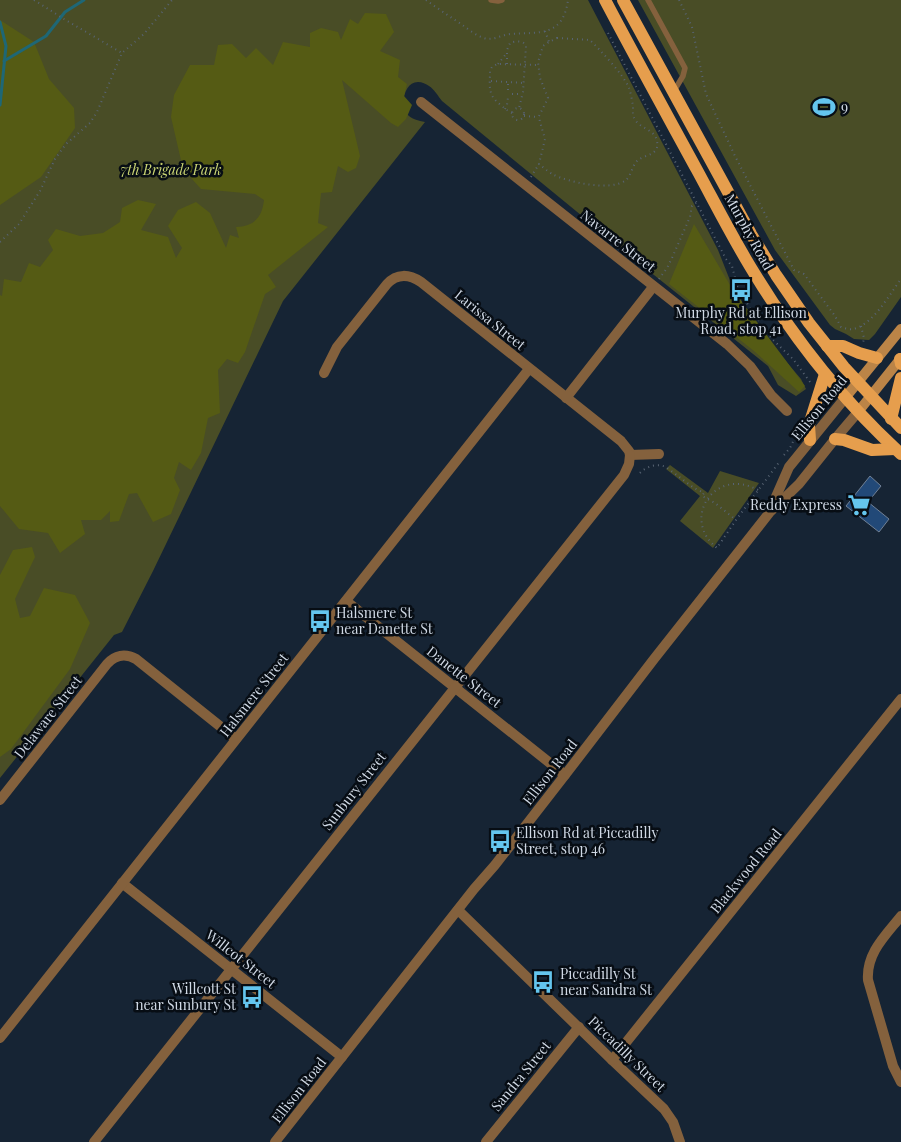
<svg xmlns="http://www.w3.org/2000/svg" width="901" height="1142" font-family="'Playfair Display',serif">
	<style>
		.green { fill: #494d26 }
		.forest { fill: #555b14 }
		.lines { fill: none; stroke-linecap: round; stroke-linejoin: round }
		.stream { stroke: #1e6776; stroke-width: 3 }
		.building { fill: #224978; stroke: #708095 }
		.path { stroke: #586473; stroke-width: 2; stroke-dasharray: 1 4; stroke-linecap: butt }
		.service { stroke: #84613d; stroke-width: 5.5 }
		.minor { stroke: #84613d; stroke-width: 10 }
		.tertiary { stroke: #84613d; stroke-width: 10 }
		.secondary { stroke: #bb8447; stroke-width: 10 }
		.primary { stroke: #e69e4d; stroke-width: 12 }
		.labels { text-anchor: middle; stroke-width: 5; stroke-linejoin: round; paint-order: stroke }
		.poi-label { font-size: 14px; fill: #d0d9e5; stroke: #070d14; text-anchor: start }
		.park-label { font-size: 14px; font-style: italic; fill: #c9d473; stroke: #070d14 }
		.street-label { font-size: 14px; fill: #d0d9e5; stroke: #070d14 }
	</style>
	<rect width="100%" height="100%" fill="#162434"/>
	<g class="green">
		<path d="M0 0H588L718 250 733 288 766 338 801 379 806 389 796 396 778 385 768 366 654 275 442 101C438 96 434 89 429 86 426 84 422 82 418 82 404 82 400 105 407 114 411 119 419 121 425 122L283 301 153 571 122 632 114 635 0 778Z"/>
		<path d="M638 0H901V297L875 334 869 340 854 339 846 334 835 329 830 325 775 250Z"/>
		<path d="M670 465 708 493 720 471 759 483 713 548 680 521 700 496 666 469Z"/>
	</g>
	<g class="forest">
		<path d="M365 13 386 14 394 32 380 51 400 60 398 77 407 84 404 96 412 105 406 119 398 127 391 123 342 80 360 156 356 168 348 172 338 166 332 192 321 193 318 223 328 227 268 275 276 287 265 294 245 352 238 363 227 359 218 370 220 413 208 418 201 453 191 470 179 462 174 478 180 490 171 514 153 522 137 493 129 494 119 521 110 522V511L101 520H81L85 534 60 553 48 533 19 529 0 506V295L2 296 4 279 21 282 29 263 40 267 53 250 48 240 56 229 80 236 103 233 120 222 122 208 138 200 156 204 141 230 168 237 176 258 182 248 168 226 178 210 196 202 210 213 226 248 230 235 239 238 236 227C254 226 262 218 264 200L255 194 201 189 183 169 171 117 174 95 190 65H214L218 45 232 44 246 58 256 48 273 65 283 42 310 47V33L321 28 338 32 341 40 350 19 358 24Z"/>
		<path d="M0 20 34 42 49 79 74 108 75 128 41 177 0 205Z"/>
		<path d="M694 224 733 290 805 386 799 392 754 351 669 284Z"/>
		<path d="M32 547 35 557 15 599 20 618 30 616 44 588 75 595 90 623 70 669 11 749 0 757V575L13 550Z"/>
	</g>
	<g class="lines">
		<g class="stream">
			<path d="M0 22 6 46 0 105"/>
			<path d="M4 61 46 36 65 12 84 0"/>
		</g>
	</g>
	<path class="building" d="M870 476 881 486 868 502 889 519 879 532 846 506Z"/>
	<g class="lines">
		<g class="path">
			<path d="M34 0 64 19 122 53"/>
			<path d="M426 0C437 8 449 16 461 24 468 29 475 35 484 38 493 41 501 35 510 34 540 32 563 37 568 0"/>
			<path d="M679 0 692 27 706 94 735 156 794 270 804 274 835 316 841 327C845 328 849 330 853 329 873 325 889 295 901 279"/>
			<path d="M545 31 549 42"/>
			<path d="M608 33 726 259 732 266 737 286 751 310 772 339 793 359 810 382"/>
			<path d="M557 38 590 40C600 50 624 75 629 88 631 93 632 101 633 106 633 112 632 116 636 121 642 129 655 130 657 141 660 156 644 154 637 161 632 166 631 176 626 180 611 192 567 182 552 174 547 171 543 167 539 164L545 139 540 122 539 116 548 98 540 78 538 62 543 46 549 42Z"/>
			<path d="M498 64 506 54"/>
			<path d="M507 64V50L510 43C515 41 524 40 526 46L523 92 519 108"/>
			<path d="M491 81 523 83"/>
			<path d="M508 90V83"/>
			<path d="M512 94H522"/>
			<circle cx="518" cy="114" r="6"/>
			<path d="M505 109 507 105 508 97"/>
			<path d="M512 113C508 111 505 109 502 106 487 95 490 88 490 70L492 67 497 64 539 65"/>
			<path d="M524 116 539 117"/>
			<path d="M531 177 539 164"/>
			<path d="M0 242 19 224 40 191 55 159 66 144 90 123 97 112 122 53 144 34 172 0"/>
			<path d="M659 279 667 268 672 258 690 217 692 206 696 203"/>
			<path d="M861 326 864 338 863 343"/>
			<path d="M784 455 790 448 797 433"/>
			<path d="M640 473C647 466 657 463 666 467L694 488 704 493 702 496 715 503 736 520"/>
			<path d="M758 490C715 466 680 519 717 548L736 520 780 461"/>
		</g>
		<g class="service">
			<path d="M491 0 498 1 502 0"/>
			<path d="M648 0 685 68 683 76 674 91"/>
		</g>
		<g class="minor">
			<path d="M421 102 727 344 750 366 771 395 787 411"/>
			<path d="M324 373 337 347 387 284C397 273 409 274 421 282L621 441 629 451 630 455 659 454"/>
			<path d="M566 398 653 287"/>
			<path d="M346 601 565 775"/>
			<path d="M0 800 107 664C115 655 125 653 136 659L236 739"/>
			<path d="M122 883 342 1057"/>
			<path d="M458 910 612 1060 664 1109 673 1122 680 1142"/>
			<path d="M901 916C886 935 866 953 868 980L893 1066 901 1082"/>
			<path d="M0 1038 529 369"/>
			<path d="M612 1060 901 699"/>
			<path d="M94 1142 624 475 629 464 630 455"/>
			<path d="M486 1142 579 1027"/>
		</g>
		<g class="tertiary">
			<path d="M771 508 789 467 845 398"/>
			<path d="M275 1142 474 889 495 865 565 775 654 659 770 512 799 484 835 439 858 412"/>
		</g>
		<g class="secondary">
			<path d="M845 398 901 329"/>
			<path d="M858 412 901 358"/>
		</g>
		<g class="primary">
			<path d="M605 0C635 57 666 113 697 170 716 205 734 241 756 276 796 341 844 402 901 454"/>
			<path d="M623 0 751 234 776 275 809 323 844 367 901 428"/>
			<path d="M827 346H843L859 353 877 358"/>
			<path d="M900 359 901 364"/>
			<path d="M891 419 901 378"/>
			<path d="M835 439 844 440 872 450 895 449"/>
			<path d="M810 440 809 425 825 374"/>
		</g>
	</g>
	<defs>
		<symbol id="stadium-bare" viewBox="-9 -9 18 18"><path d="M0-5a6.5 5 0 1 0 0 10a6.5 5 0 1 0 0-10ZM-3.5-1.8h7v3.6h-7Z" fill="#64c5ee" stroke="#070d14" stroke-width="2.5" paint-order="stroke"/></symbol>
		<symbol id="bus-bare" viewBox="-9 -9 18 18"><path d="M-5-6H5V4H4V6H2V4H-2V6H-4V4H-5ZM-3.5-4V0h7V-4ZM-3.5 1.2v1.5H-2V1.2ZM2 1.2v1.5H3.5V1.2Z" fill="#64c5ee" stroke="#070d14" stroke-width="2.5" paint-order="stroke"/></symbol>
		<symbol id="supermarket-bare" viewBox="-9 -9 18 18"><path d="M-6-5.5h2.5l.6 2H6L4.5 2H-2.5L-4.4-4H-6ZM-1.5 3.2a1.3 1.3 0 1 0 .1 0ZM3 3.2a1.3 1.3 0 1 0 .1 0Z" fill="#64c5ee" stroke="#070d14" stroke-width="2.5" paint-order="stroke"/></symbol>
	</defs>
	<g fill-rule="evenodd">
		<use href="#stadium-bare" x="808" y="91" width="32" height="32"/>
		<use href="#bus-bare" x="725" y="274" width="32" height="32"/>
		<use href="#supermarket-bare" x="843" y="489" width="32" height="32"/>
		<use href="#bus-bare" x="304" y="605" width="32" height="32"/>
		<use href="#bus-bare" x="484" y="825" width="32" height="32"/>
		<use href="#bus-bare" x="527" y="966" width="32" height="32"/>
		<use href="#bus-bare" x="236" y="981" width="32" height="32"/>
	</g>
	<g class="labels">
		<g class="poi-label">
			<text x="841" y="112">9</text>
			<text x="741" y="318" text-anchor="middle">Murphy Rd at Ellison<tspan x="741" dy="16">Road, stop 41</tspan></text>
			<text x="842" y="510" text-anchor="end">Reddy Express</text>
			<text x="336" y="618">Halsmere St<tspan x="336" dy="16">near Danette St</tspan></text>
			<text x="516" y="838">Ellison Rd at Piccadilly<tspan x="516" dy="16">Street, stop 46</tspan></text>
			<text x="560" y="979">Piccadilly St<tspan x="560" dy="16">near Sandra St</tspan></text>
			<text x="236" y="994" text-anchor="end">Willcott St<tspan x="236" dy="16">near Sunbury St</tspan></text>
		</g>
		<g class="park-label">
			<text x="171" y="175">7th Brigade Park</text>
		</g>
		<g class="street-label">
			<text transform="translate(749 232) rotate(61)" y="5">Murphy Road</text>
			<text transform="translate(618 241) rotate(38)" y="5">Navarre Street</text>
			<text transform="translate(490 320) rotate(39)" y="5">Larissa Street</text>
			<text transform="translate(819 408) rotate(-51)" y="5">Ellison Road</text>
			<text transform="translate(464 677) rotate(38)" y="5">Danette Street</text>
			<text transform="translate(254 695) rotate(-52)" y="5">Halsmere Street</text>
			<text transform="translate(48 717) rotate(-52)" y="5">Delaware Street</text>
			<text transform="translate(550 772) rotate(-52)" y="5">Ellison Road</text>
			<text transform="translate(354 791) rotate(-52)" y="5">Sunbury Street</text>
			<text transform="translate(746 871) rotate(-51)" y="5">Blackwood Road</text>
			<text transform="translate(241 959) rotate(38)" y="5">Willcot Street</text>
			<text transform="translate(627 1054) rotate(44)" y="5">Piccadilly Street</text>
			<text transform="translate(521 1076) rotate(-51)" y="5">Sandra Street</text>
			<text transform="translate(299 1090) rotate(-52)" y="5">Ellison Road</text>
		</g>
	</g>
</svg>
